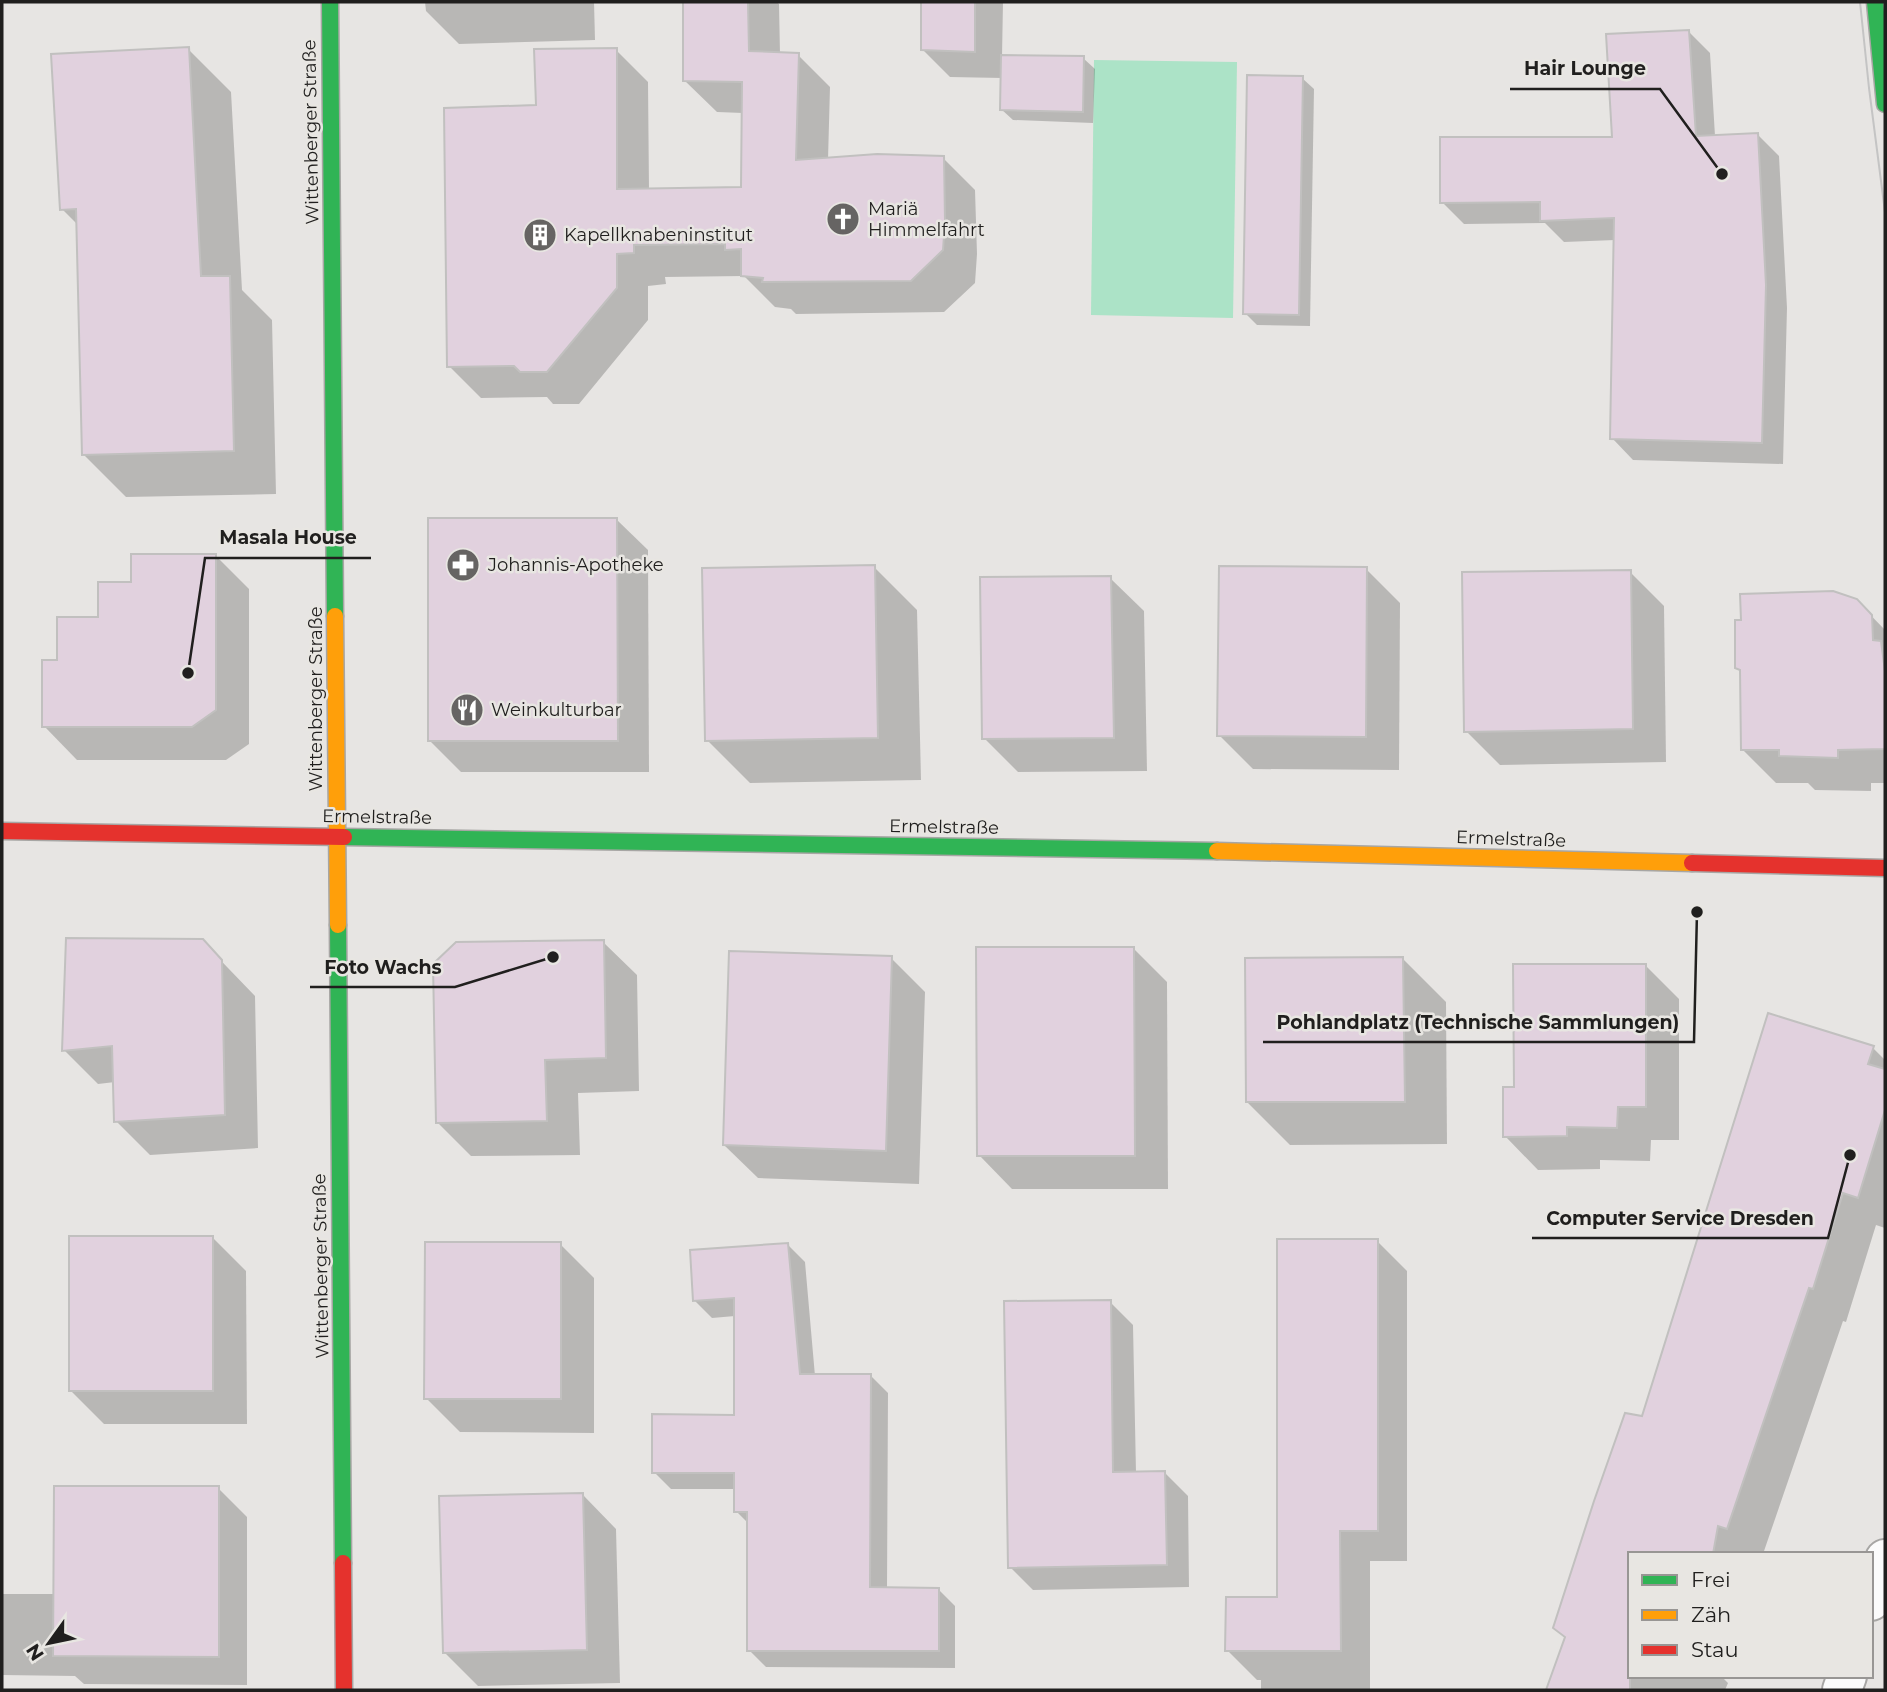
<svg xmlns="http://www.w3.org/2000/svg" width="1887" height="1692" font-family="Montserrat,sans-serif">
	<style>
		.green { fill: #ace3c7 }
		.shadow { fill: #0003 }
		.building { fill: #e1d1de; stroke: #c1c0bf; stroke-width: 2 }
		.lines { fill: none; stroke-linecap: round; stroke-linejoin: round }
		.street-casing { stroke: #a7a6a4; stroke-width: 42 }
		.fast-casing { stroke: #a7a6a4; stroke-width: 19 }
		.slow-casing { stroke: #a7a6a4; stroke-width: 19 }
		.jam-casing { stroke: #a7a6a4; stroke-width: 19 }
		.street { stroke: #fbfbfb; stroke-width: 38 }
		.fast { stroke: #30b455; stroke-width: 16 }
		.slow { stroke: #ff9f0a; stroke-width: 16 }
		.jam { stroke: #e5322d; stroke-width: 16 }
		.tram { stroke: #c4c4c4; stroke-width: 2 }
		.labels { text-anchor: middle; stroke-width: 5; stroke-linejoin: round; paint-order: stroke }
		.street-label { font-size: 18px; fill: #201f1e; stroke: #e8e6e2 }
		.poi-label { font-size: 18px; fill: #201f1e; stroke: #e8e6e2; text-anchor: start }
		.leader { fill: none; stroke: #201f1e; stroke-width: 2.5 }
		.callout-dot { fill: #201f1e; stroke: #e8e6e2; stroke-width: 2.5 }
		.callout-label { font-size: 19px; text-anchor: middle; font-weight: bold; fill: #201f1e; stroke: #e8e6e2; stroke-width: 5; stroke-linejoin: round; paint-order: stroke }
	</style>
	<rect width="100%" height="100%" fill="#e7e5e3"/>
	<path class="green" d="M1094 60 1237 62 1233 318 1091 315Z"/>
	<g class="shadow">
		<path d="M425 2H594L595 40 459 44 426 11Z"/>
		<path d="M684 2H777L779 4 780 54 798 55 830 87 828 160 943 158 975 190 977 254 975 283 944 312 796 314 791 309 775 307 744 276 665 277 666 284 648 286V320L579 404H553L547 397 481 398 449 366 538 107 616 50 648 82 649 190 743 189V113L717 112 684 80Z"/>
		<path d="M923 2H1003L1002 57 1083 58 1095 69 1093 123 1013 120 1001 109 1002 78 950 77 923 50Z"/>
		<path d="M1688 31 1710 53 1715 136 1757 134 1779 156 1787 308 1783 464 1633 460 1612 438 1615 240 1564 242 1545 223 1464 224 1442 202 1614 139Z"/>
		<path d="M188 49 231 92 242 290 272 320 276 494 126 497 83 454 78 225 62 209Z"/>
		<path d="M1302 78 1314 89 1310 326 1257 325 1245 313Z"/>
		<path d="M617 520 648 550 649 772H461L430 741Z"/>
		<path d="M215 555 249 589V744L226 760H77L44 726 59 662 133 584Z"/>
		<path d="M874 567 917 610 921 780 750 783 707 740Z"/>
		<path d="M1366 569 1400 603 1399 770 1253 769 1219 735Z"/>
		<path d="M1630 572 1664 606 1666 762 1500 765 1466 731Z"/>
		<path d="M1110 578 1144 611 1147 771 1018 772 984 738Z"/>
		<path d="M1856 600 1885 630V783H1871V791L1815 790 1808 783H1776L1742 749V673L1737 668Z"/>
		<path d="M202 941 255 996 258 1148 150 1155 116 1121 115 1082 98 1084 64 1050Z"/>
		<path d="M603 942 637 975 639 1091 578 1093 580 1155 471 1156 437 1122Z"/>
		<path d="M1133 948 1167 982 1168 1189H1012L979 1155Z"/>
		<path d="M891 958 925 992 919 1184 758 1178 724 1145Z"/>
		<path d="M1403 959 1446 1002 1447 1144 1290 1145 1247 1102Z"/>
		<path d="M1645 965 1679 999V1140H1651L1650 1161 1600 1160V1169L1538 1170 1505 1136 1516 1089Z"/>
		<path d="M1873 1048 1885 1060V1228L1876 1225 1846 1322 1843 1321 1763 1554H1630V1676H1721L1728 1683 1725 1690H1547L1566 1639 1555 1628 1643 1418Z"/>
		<path d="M212 1237 246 1271 247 1424H104L70 1390Z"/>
		<path d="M1377 1241 1407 1271V1561H1370V1690H1261V1680H1257L1227 1650 1279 1599Z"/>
		<path d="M560 1244 594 1278V1433L460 1432 426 1398Z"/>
		<path d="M788 1245 805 1262 815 1376H871L888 1393 887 1589H938L955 1606V1668L766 1667 749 1650V1524L736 1511V1489H671L654 1472 736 1417 735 1316 712 1318 695 1301Z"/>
		<path d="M1110 1302 1133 1325 1136 1473H1165L1188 1496 1189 1587 1033 1590 1010 1567Z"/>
		<path d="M218 1488 247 1517V1685L84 1684 75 1676 2 1675V1594H55Z"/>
		<path d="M583 1495 616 1529 620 1683 478 1686 444 1652Z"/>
	</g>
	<g class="building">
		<path d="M683 2H748L749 51 799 53 796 160 877 154 944 156 945 221 943 250 911 281 762 282 763 278 741 276V249L725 250V244L634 245V253L617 254V288L547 372H520L514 366 447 367 444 108 536 105 534 49 617 48V189L741 187 742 82 683 81Z"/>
		<path d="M921 2H975V52L921 50Z"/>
		<path d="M1689 30 1696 136 1758 133 1766 285 1762 443 1610 439 1614 218 1540 221V202L1440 203V137H1612L1606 34Z"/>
		<path d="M189 47 201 276H230L234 451 82 455 76 209 60 210 51 54Z"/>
		<path d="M1001 55 1084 56 1083 112 1000 110Z"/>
		<path d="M1247 75 1303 76 1299 315 1243 314Z"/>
		<path d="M428 518H617L618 741H428Z"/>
		<path d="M131 554H216V710L192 727H42V660H57V617H98V582H131Z"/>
		<path d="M875 565 878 738 705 741 702 568Z"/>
		<path d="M1219 566 1367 567 1366 737 1217 736Z"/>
		<path d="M1631 570 1633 729 1464 732 1462 572Z"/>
		<path d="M1111 576 1114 738 982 739 980 577Z"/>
		<path d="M1833 591 1857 599 1872 615 1873 640 1881 641 1885 671V749L1838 750V758L1779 756V750H1741L1740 670 1735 668V620H1741L1740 594Z"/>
		<path d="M66 938 203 939 222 960 225 1115 114 1122 112 1046 62 1051Z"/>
		<path d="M604 940 606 1058 545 1060 547 1121 436 1123 433 964 456 942Z"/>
		<path d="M976 947H1134L1135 1156H977Z"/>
		<path d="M729 951 892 956 886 1151 723 1145Z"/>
		<path d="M1403 957 1405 1102H1246L1245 958Z"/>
		<path d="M1513 964H1646V1107H1618L1617 1128 1567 1127V1136L1503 1137V1087H1514Z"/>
		<path d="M1768 1013 1874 1046 1868 1064 1885 1069V1110L1858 1198 1843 1193 1813 1289 1809 1288 1727 1529 1718 1526 1713 1554H1630V1690H1546L1565 1637 1553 1628 1594 1501 1625 1413 1642 1416Z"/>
		<rect x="69" y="1236" width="144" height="155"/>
		<path d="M1277 1239H1378V1531H1340L1341 1651H1225L1226 1597H1277Z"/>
		<path d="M425 1242H561V1399H424Z"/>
		<path d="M788 1243 800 1374H871L870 1587 939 1588V1651H747V1512H734V1473H652V1414L734 1415V1298L693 1301 690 1250Z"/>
		<path d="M1111 1300 1113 1472 1165 1471 1167 1565 1008 1568 1004 1301Z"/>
		<path d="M54 1486H219V1657L53 1656Z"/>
		<path d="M583 1493 587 1650 443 1653 439 1496Z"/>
	</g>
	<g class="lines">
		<defs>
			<g id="street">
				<path d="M1871 1601 1885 1559"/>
				<path d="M1842 1690 1847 1676"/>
			</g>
			<g id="fast">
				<path d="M330 2 335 616"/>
				<path d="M1875 2 1885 104"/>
				<path d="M344 837 1217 851"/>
				<path d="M338 925 343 1563"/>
			</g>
			<g id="slow">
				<path d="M335 616 338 925"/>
				<path d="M1217 851 1692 863"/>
			</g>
			<g id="jam">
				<path d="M2 831 344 837"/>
				<path d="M1692 863 1885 868"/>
				<path d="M343 1563 344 1690"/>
			</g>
		</defs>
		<use href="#street" class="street-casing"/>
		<use href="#fast" class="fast-casing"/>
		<use href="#slow" class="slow-casing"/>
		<use href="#jam" class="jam-casing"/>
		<use href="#street" class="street"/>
		<use href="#fast" class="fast"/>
		<use href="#slow" class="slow"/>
		<use href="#jam" class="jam"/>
		<path class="tram" d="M1860 2 1869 88 1885 212"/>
	</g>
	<defs>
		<symbol id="church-disc" viewBox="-11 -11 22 22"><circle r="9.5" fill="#666463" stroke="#e8e6e2"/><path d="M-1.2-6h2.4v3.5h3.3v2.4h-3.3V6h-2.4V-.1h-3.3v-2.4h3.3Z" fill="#fff"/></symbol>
		<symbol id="building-disc" viewBox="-11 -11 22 22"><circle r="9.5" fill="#666463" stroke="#e8e6e2"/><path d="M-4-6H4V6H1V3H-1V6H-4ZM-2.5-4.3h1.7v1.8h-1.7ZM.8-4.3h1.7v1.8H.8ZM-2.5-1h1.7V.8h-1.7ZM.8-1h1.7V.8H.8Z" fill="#fff"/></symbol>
		<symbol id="pharmacy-disc" viewBox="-11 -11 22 22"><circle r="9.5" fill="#666463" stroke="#e8e6e2"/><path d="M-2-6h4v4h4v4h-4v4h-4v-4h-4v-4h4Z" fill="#fff"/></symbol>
		<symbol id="restaurant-disc" viewBox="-11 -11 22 22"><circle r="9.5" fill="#666463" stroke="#e8e6e2"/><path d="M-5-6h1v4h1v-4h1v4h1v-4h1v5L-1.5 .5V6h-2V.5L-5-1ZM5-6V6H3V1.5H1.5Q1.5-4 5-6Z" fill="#fff"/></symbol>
	</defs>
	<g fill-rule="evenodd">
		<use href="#church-disc" x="824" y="200" width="38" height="38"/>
		<use href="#building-disc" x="521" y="216" width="38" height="38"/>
		<use href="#pharmacy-disc" x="444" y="546" width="38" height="38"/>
		<use href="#restaurant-disc" x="448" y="691" width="38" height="38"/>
	</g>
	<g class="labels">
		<g class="street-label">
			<text transform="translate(311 132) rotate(-91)" y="6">Wittenberger Straße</text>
			<text transform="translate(316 699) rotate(-90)" y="6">Wittenberger Straße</text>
			<text transform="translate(377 817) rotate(1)" y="6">Ermelstraße</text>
			<text transform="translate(944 827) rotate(1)" y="6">Ermelstraße</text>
			<text transform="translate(1511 839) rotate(2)" y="6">Ermelstraße</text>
			<text transform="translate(321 1266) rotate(-91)" y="6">Wittenberger Straße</text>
		</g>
		<g class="poi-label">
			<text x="868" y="215">Mariä<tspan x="868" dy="21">Himmelfahrt</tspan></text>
			<text x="564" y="241">Kapellknabeninstitut</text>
			<text x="488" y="571">Johannis-Apotheke</text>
			<text x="491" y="716">Weinkulturbar</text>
		</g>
	</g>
	<path class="leader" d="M1722 174L1660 89H1510M188 673L205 558H371M553 957L455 987H310M1697 912L1694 1042H1263M1850 1155L1828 1238H1532"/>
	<g class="callout-dot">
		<circle cx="1722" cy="174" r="7"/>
		<circle cx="188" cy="673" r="7"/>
		<circle cx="553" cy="957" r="7"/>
		<circle cx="1697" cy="912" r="7"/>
		<circle cx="1850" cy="1155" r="7"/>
	</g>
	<g class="callout-label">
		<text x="1585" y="75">Hair Lounge</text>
		<text x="288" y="544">Masala House</text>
		<text x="383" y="974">Foto Wachs</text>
		<text x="1478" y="1029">Pohlandplatz (Technische Sammlungen)</text>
		<text x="1680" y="1225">Computer Service Dresden</text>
	</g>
	<rect width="1887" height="1692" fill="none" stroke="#201f1e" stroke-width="7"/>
	<rect x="1628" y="1552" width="245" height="126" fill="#e8e6e2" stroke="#989694" stroke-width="2"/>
	<rect x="1642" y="1575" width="35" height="10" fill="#30b455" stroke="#989694" stroke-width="2"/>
	<text x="1691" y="1587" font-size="21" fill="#201f1e">Frei</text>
	<rect x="1642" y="1610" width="35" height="10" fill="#ff9f0a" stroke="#989694" stroke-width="2"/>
	<text x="1691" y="1622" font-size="21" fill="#201f1e">Zäh</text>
	<rect x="1642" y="1645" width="35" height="10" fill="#e5322d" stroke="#989694" stroke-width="2"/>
	<text x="1691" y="1657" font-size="21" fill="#201f1e">Stau</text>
	<g transform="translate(49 1643) rotate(237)" stroke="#e8e6e2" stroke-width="5" paint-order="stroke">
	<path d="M0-5L12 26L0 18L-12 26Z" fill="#201f1e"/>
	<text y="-10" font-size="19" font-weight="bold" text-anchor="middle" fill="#201f1e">N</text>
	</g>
</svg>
